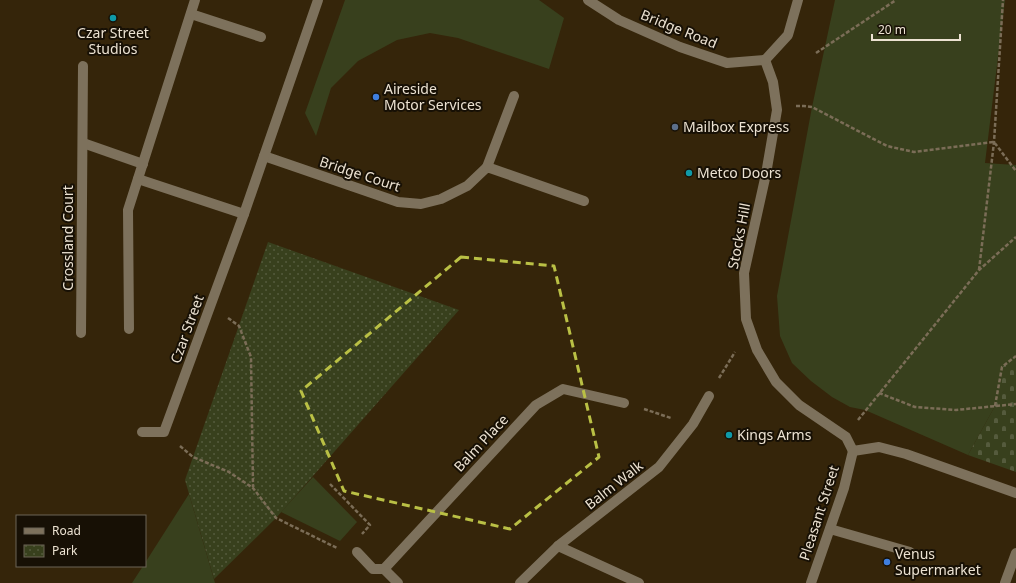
<svg xmlns="http://www.w3.org/2000/svg" width="1016" height="583" font-family="'Noto Sans',sans-serif">
	<style>
		.grass { fill: #38401d }
		.cemetery { fill: url(#cemetery-stones) }
		.park { fill: url(#park-dots) }
		.lines { fill: none; stroke-linecap: round; stroke-linejoin: round }
		.path { stroke: #7b6d57; stroke-width: 2.5; stroke-dasharray: 4 2; stroke-linecap: butt }
		.minor { stroke: #7d715c; stroke-width: 10 }
		.marked { fill: none; stroke: #bac045; stroke-width: 3; stroke-dasharray: 8 5; stroke-linejoin: round }
		.culture-dot { fill: #0f9aa8; stroke: #171005; stroke-width: 1.5 }
		.shop-dot { fill: #3f7fe0; stroke: #171005; stroke-width: 1.5 }
		.service-dot { fill: #5c6f8a; stroke: #171005; stroke-width: 1.5 }
		.labels { text-anchor: middle; stroke-width: 4; stroke-linejoin: round; paint-order: stroke }
		.street-label { font-size: 14px; fill: #ece2d2; stroke: #171005 }
		.poi-label { font-size: 14px; fill: #ece2d2; stroke: #171005; text-anchor: start }
	</style>
	<defs>
		<pattern id="cemetery-stones" width="16" height="16" patternUnits="userSpaceOnUse"><rect width="16" height="16" fill="#38401d"/><path d="M2 7V4a2 2 0 0 1 4 0v3zM10 15v-3a2 2 0 0 1 4 0v3z" fill="#555b3d"/></pattern>
		<pattern id="park-dots" width="8" height="8" patternUnits="userSpaceOnUse"><rect width="8" height="8" fill="#38401d"/><path d="M2 2h.1M6 6h.1" fill="none" stroke="#555b3d" stroke-width="1.8" stroke-linecap="round"/></pattern>
	</defs>
	<rect width="100%" height="100%" fill="#35250a"/>
	<g class="grass">
		<path d="M345 0H539L564 18 549 69 458 38 430 33 397 40 358 61 331 88 316 136 305 113Z"/>
		<path d="M835 0H1005L985 163 1016 165V356L1002 367 995 406 968 455 865 410 850 407 832 397 811 381 792 363 780 336 777 296 812 107Z"/>
		<path d="M313 477 357 522 340 541 281 512Z"/>
		<path d="M189 494 215 583H132L143 566H145V563Z"/>
	</g>
	<path class="cemetery" d="M1016 356V472L968 455 995 406 1002 367Z"/>
	<path class="park" d="M268 242 459 310 276 518 214 579 185 480Z"/>
	<g class="lines">
		<g class="path">
			<path d="M816 53 896 0"/>
			<path d="M796 106H804L812 107 887 146 914 152 994 142 1016 171"/>
			<path d="M979 270 994 142 1003 0"/>
			<path d="M228 318 239 326 251 357 253 487"/>
			<path d="M719 378 735 352"/>
			<path d="M879 393 915 407 956 410 1016 404"/>
			<path d="M995 406 1002 367 1016 356"/>
			<path d="M644 409 671 418"/>
			<path d="M858 420 979 270 1016 237"/>
			<path d="M180 446 193 457 229 472 253 488 276 518 337 548"/>
			<path d="M330 484 370 525 362 534"/>
		</g>
		<g class="minor">
			<path d="M588 0 619 20 680 47 727 63 765 60"/>
			<path d="M191 14 261 37"/>
			<path d="M765 60 773 82 777 110 766 174 744 273 746 319 757 350 776 382 799 405 846 437 853 451"/>
			<path d="M765 60 788 35 798 0"/>
			<path d="M83 143 143 164"/>
			<path d="M264 156 398 202 421 204 441 199 467 186 487 167 584 201"/>
			<path d="M487 167 514 96"/>
			<path d="M138 179 244 214"/>
			<path d="M129 329 128 210 195 0"/>
			<path d="M81 333 83 66"/>
			<path d="M142 432H164L244 214 318 0"/>
			<path d="M853 451 879 447 906 454 1016 493"/>
			<path d="M830 529 910 552"/>
			<path d="M558 546 639 583"/>
			<path d="M357 552 373 569H384"/>
			<path d="M398 583 384 569 536 405 563 389 624 403"/>
			<path d="M520 583 558 546 659 467 693 424 709 396"/>
			<path d="M811 583 844 488 853 451"/>
			<path d="M1005 583 1016 553"/>
		</g>
	</g>
	<path class="marked" d="M461 257 554 266 599 457 510 529 344 491 301 391Z"/>
	<g class="culture-dot">
		<circle cx="113" cy="18" r="4"/>
		<circle cx="689" cy="173" r="4"/>
		<circle cx="729" cy="435" r="4"/>
	</g>
	<g class="shop-dot">
		<circle cx="376" cy="97" r="4"/>
		<circle cx="887" cy="562" r="4"/>
	</g>
	<circle class="service-dot" cx="675" cy="127" r="4"/>
	<g class="labels">
		<g class="street-label">
			<text transform="translate(679 29) rotate(22)" y="5">Bridge Road</text>
			<text transform="translate(360 174) rotate(18)" y="5">Bridge Court</text>
			<text transform="translate(739 236) rotate(-79)" y="5">Stocks Hill</text>
			<text transform="translate(68 238) rotate(-90)" y="5">Crossland Court</text>
			<text transform="translate(187 329) rotate(-70)" y="5">Czar Street</text>
			<text transform="translate(481 443) rotate(-47)" y="5">Balm Place</text>
			<text transform="translate(614 485) rotate(-38)" y="5">Balm Walk</text>
			<text transform="translate(819 513) rotate(-72)" y="5">Pleasant Street</text>
		</g>
		<g class="poi-label">
			<text x="113" y="38" text-anchor="middle">Czar Street<tspan x="113" dy="16">Studios</tspan></text>
			<text x="384" y="94">Aireside<tspan x="384" dy="16">Motor Services</tspan></text>
			<text x="683" y="132">Mailbox Express</text>
			<text x="697" y="178">Metco Doors</text>
			<text x="737" y="440">Kings Arms</text>
			<text x="895" y="559">Venus<tspan x="895" dy="16">Supermarket</tspan></text>
		</g>
	</g>
	<rect x="16" y="515" width="130" height="52" fill="#171005" stroke="#6c6457"/>
	<rect x="24" y="528" width="20" height="6" fill="#7d715c" stroke="#6c6457"/>
	<text x="52" y="535" font-size="12" fill="#ece2d2">Road</text>
	<rect x="24" y="545" width="20" height="12" fill="url(#park-dots)" stroke="#6c6457"/>
	<text x="52" y="555" font-size="12" fill="#ece2d2">Park</text>
	<path d="M872 34v6h88v-6" fill="none" stroke="#ece2d2" stroke-width="2"/>
	<text x="878" y="34" font-size="12" fill="#ece2d2" stroke="#171005" stroke-width="3" paint-order="stroke">20 m</text>
</svg>
